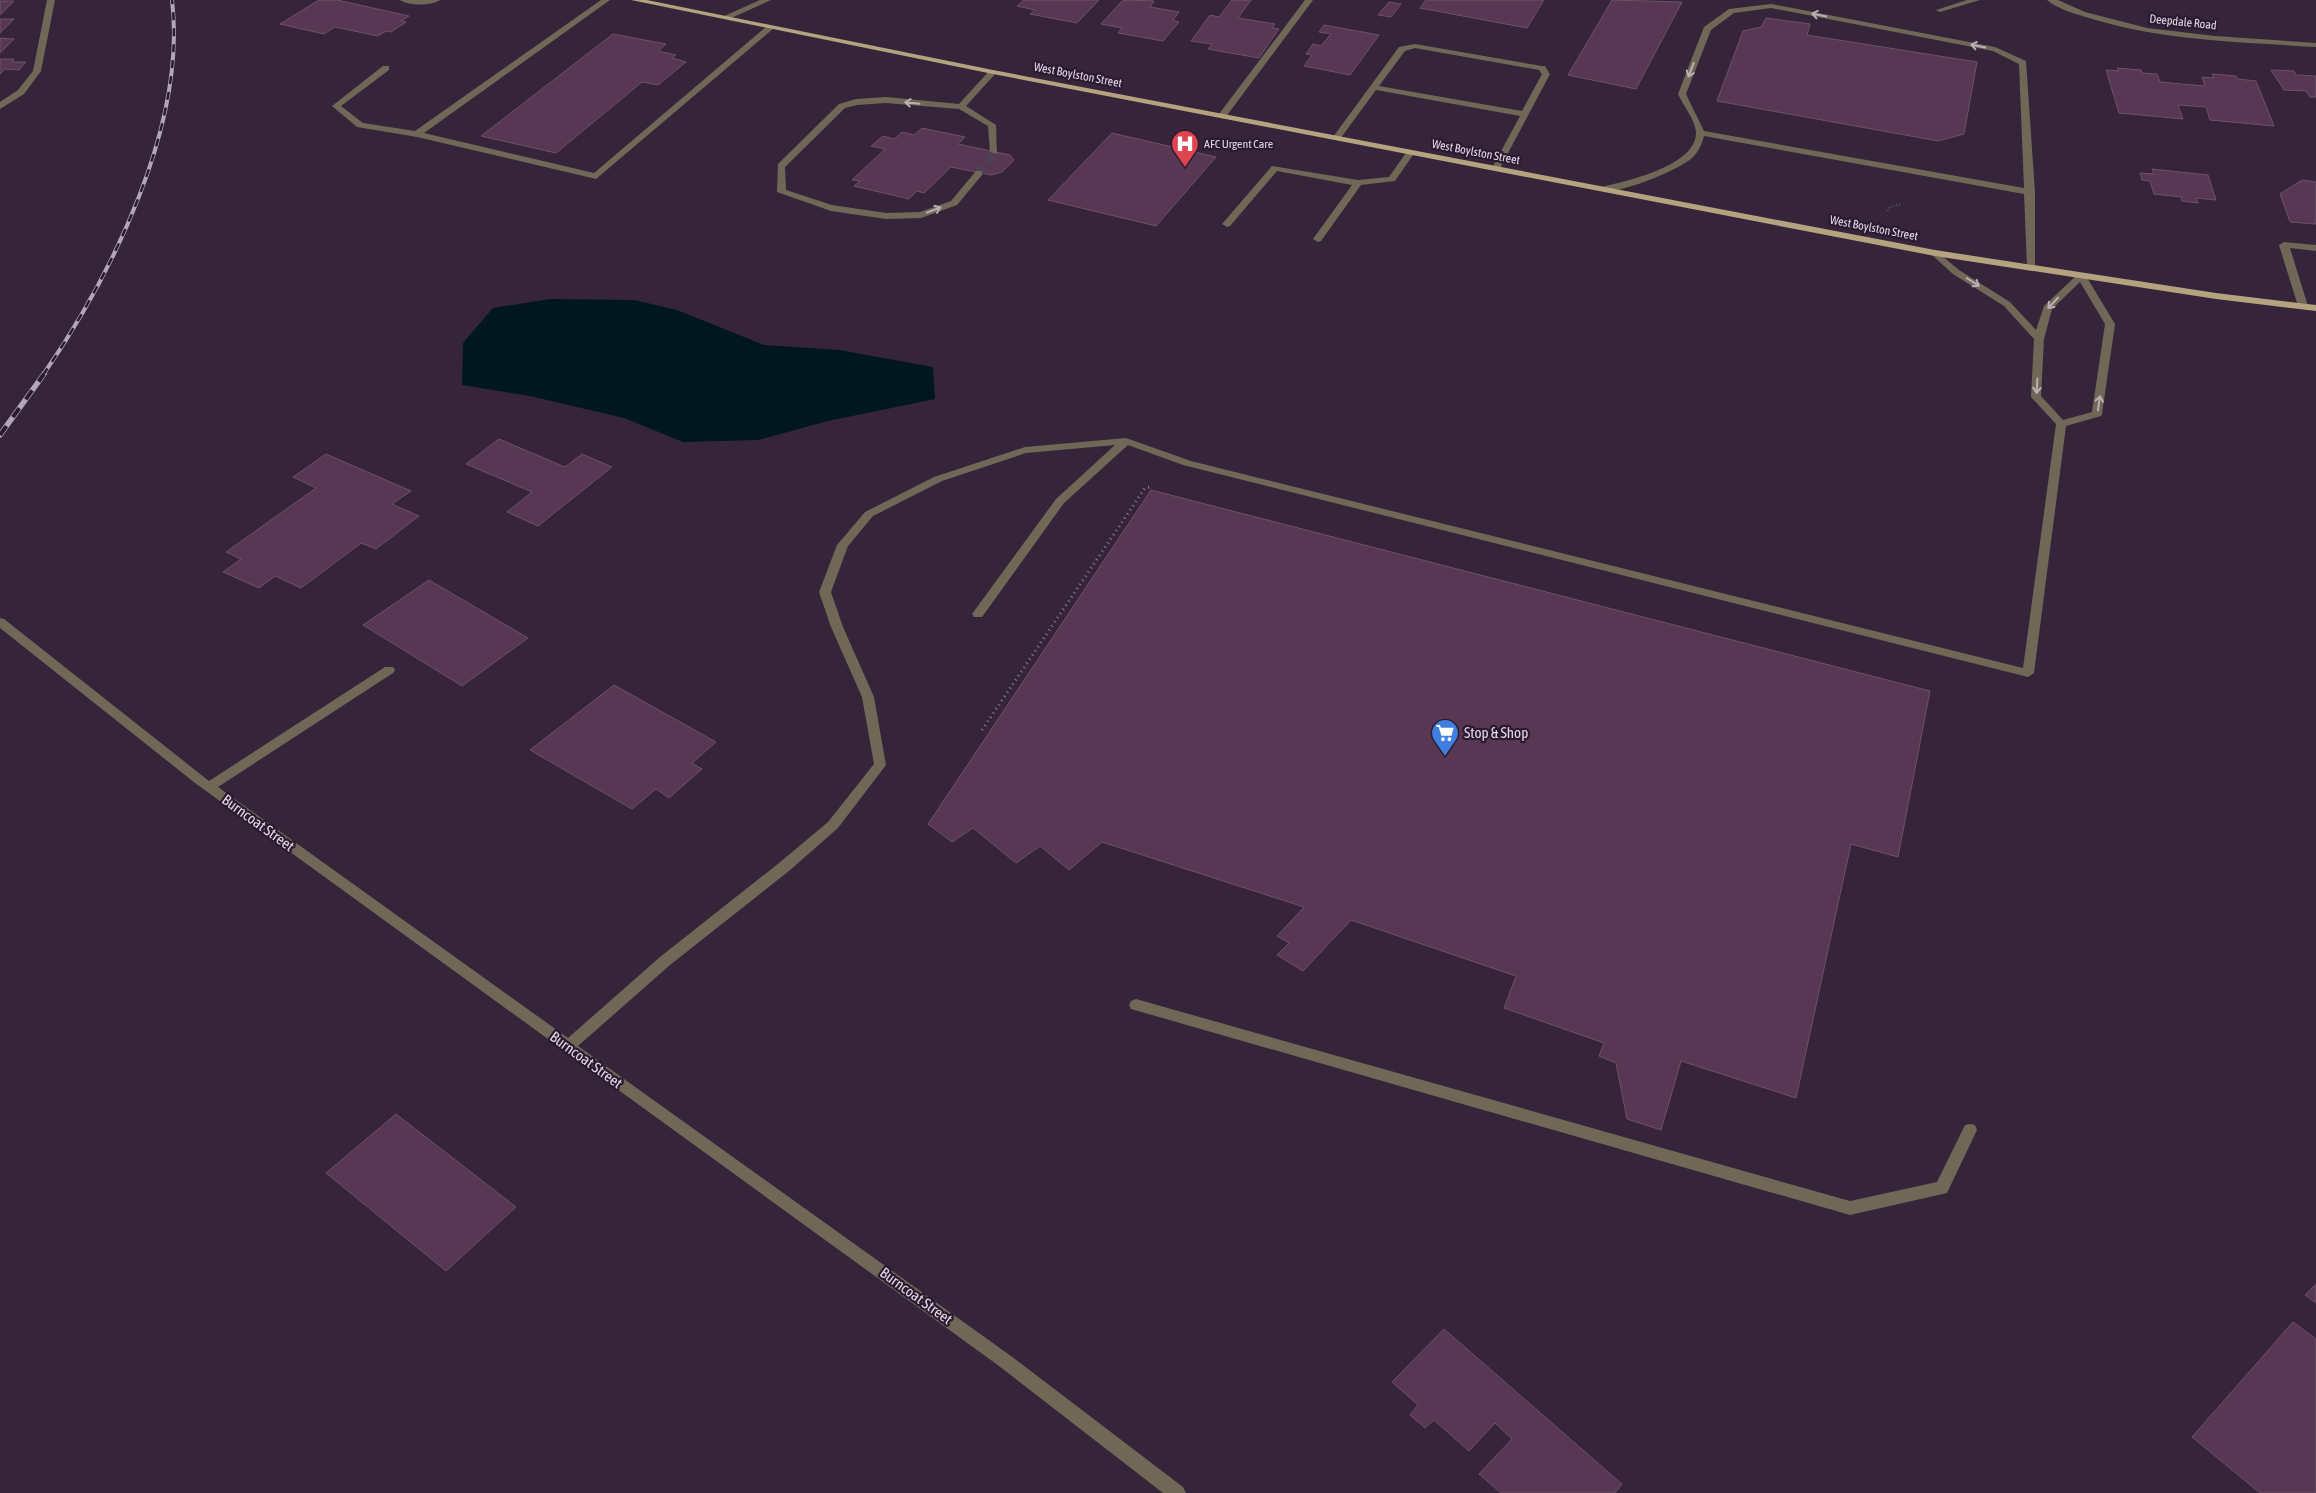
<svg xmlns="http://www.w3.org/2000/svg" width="2316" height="1493" font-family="'Asap Condensed',sans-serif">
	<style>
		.water { fill: #00171f }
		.building { fill: #573754; stroke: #6c5269 }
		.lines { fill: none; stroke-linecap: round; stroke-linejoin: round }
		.minor-tunnel { stroke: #503f55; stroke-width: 9; stroke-dasharray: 9 4.5; stroke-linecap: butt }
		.path-far1 { stroke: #8a7b8e; stroke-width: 2.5; stroke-dasharray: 0.5 2.5; stroke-linecap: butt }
		.path { stroke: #8a7b8e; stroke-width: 3; stroke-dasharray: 1 4; stroke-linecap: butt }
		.minor { fill: #6f6856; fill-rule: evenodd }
		.major { fill: #b3a37e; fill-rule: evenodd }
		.rail-far1-casing { stroke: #b4a6b8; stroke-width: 4 }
		.rail-casing { stroke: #b4a6b8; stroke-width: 5.5 }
		.rail-far1 { stroke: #2c1a30; stroke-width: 2.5; stroke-dasharray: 8; stroke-linecap: butt }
		.rail { stroke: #2c1a30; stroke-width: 4; stroke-dasharray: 11; stroke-linecap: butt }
		.oneway { stroke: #bab0b4 }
		.labels { text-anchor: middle; stroke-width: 4.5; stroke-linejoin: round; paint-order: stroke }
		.far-street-label { font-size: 12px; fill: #e3d7e6; stroke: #2c1a30 }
		.far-poi-label { font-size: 12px; fill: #e3d7e6; stroke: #2c1a30; text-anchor: start }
		.poi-label { font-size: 15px; fill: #e3d7e6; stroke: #2c1a30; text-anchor: start }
		.street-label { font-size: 15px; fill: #e3d7e6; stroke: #2c1a30 }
	</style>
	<rect width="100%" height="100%" fill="#36243b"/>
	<path class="water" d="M550 299 634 300 677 310 764 345 839 350 933 367 935 399 828 421 758 440 683 442 624 418 530 396 462 385 463 343 493 308Z"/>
	<g class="building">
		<path d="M319 0H337L409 16 401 21 406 22 391 32 386 31 378 36 335 27 324 34 280 24Z"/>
		<path d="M1024 0H1099L1077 23 1030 14 1035 10 1017 6Z"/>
		<path d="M1128 0 1154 1 1150 7 1179 12 1173 20 1179 22 1163 41 1118 33 1122 28 1101 24 1122 1Z"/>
		<path d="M1232 0H1251L1238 18 1275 24 1272 28 1279 29 1259 58 1208 49 1212 44 1191 41 1210 15 1219 17Z"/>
		<path d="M1426 0H1544L1527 28 1420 8Z"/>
		<path d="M1612 0 1682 2 1636 89 1568 75Z"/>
		<path d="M0 1H14L0 15Z"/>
		<path d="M1389 2 1401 4 1391 17 1378 15Z"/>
		<path d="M1766 18 1810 24 1807 35 1977 62 1964 134 1938 141 1717 101 1743 31 1761 27Z"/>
		<path d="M0 19H14L0 33Z"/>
		<path d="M1324 25 1379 35 1350 75 1304 66 1312 55 1306 54 1313 44 1321 46 1331 34 1319 32Z"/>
		<path d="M613 34 666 44 658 51 676 55 672 58 686 62 658 85 642 82 556 153 481 136Z"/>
		<path d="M0 38 14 39 0 53Z"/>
		<path d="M0 59H14L12 62H26L19 70 5 69 0 74Z"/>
		<path d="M2117 68 2141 70 2142 73 2157 74 2160 82 2205 86 2202 77 2214 78 2212 74 2236 76 2238 79 2256 81 2274 126 2210 120 2206 107 2178 105 2183 119 2119 113 2106 70 2119 71Z"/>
		<path d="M2271 70 2294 71 2296 75 2316 76V97H2310L2306 91 2284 90Z"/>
		<path d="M922 128 965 137 958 144 1010 155 1014 160 1002 172 991 175 951 167 924 193 917 191 909 199 854 186 860 181 852 180 885 149 871 146 883 136 894 139 902 132 914 135Z"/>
		<path d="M1112 133 1216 157 1156 226 1048 200Z"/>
		<path d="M2152 169 2208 175 2216 200 2196 198 2198 203 2182 201 2181 197 2154 194 2150 181 2142 180 2140 173 2154 174Z"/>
		<path d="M2302 180 2316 182V224L2290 222 2280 194Z"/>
		<path d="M499 439 565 467 582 454 612 467 538 526 507 512 532 492 466 464Z"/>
		<path d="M326 454 411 491 392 504 419 516 376 549 361 543 301 588 275 576 259 588 223 572 241 559 226 552 316 488 293 477Z"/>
		<path d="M1151 490 1930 691 1898 857 1851 844 1796 1098 1681 1061 1661 1130 1627 1119 1616 1063 1599 1056 1604 1043 1504 1008 1516 976 1351 920 1303 971 1277 955 1289 943 1277 936 1304 907 1102 842 1069 870 1040 846 1016 863 973 828 952 842 928 824Z"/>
		<path d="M429 580 528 638 462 686 363 625Z"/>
		<path d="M614 685 716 742 692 763 702 769 669 798 656 789 632 809 530 750Z"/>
		<path d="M396 1114 516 1207 446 1271 326 1173Z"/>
		<path d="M2316 1284V1303L2305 1295Z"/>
		<path d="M2293 1322 2316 1339V1493H2260L2192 1437Z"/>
		<path d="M1444 1329 1622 1484 1615 1493H1501L1479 1474 1512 1439 1495 1423 1469 1451 1434 1420 1425 1428 1410 1415 1418 1405 1392 1382Z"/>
	</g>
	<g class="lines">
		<path class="minor-tunnel" d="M979 173 994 152"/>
		<path class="path-far1" d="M1888 211 1889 207 1901 204"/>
		<path class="path" d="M982 730 1145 488 1150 487"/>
		<g class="minor">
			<path d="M47 0H55L41 71 24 94 0 109V102L18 90 33 71Z"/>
			<path d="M400 0H440C431 6 409 6 400 0Z"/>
			<path d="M601 0H610L424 133 594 173 767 26 774 28 596 179 417 137 357 127 332 106 383 66H389V70L341 106 363 123 415 131Z"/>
			<path d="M760 0H771L729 19 722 17Z"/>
			<path d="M1305 0H1313L1225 118H1219V114Z"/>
			<path d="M1967 0H1980L1940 12 1936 10Z"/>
			<path d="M2047 0H2058L2085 12 2147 28 2215 36 2316 43V47C2240 42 2163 41 2089 18 2076 14 2057 9 2047 0Z"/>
			<path d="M1771 4 1995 47 2026 61 2035 192V269L2032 270 2027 267 2024 194 1704 136C1702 144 1699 151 1693 157 1680 170 1620 194 1602 191V187C1626 181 1697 166 1696 132 1695 120 1683 105 1678 94L1704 27 1729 9ZM1771 8 1993 51 2019 64 2024 188 1704 131 1686 94 1711 30 1734 13Z"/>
			<path d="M1415 44 1542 66H1545L1550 74 1499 170 1492 168 1520 116 1376 90 1340 139 1333 137 1399 47ZM1415 48 1539 70 1542 74 1522 111 1379 86 1405 51Z"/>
			<path d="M990 70 997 72 966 106 996 125 997 154 990 152 988 126 959 109 886 103 857 105 845 108 785 167 786 190 832 205 886 213 920 212 951 201 976 171H982V175L957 205 921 218 886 219 831 211 777 192 778 164 839 104 856 99 886 97 959 104Z"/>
			<path d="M1408 150 1415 152 1395 181 1361 185 1321 241 1318 242 1313 239 1352 185 1277 171 1230 226 1227 227 1222 224 1272 166 1358 180 1389 177Z"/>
			<path d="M2284 242 2316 245V251L2290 248 2308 306 2306 308H2300L2298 306 2279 245Z"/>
			<path d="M1935 250 1959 270 2010 302 2036 330 2044 306 2078 274 2081 273 2086 276 2115 324 2102 414 2101 416 2066 426 2034 673 2028 677 1183 465 1128 445 1064 503 982 617H974L972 614 1056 499 1115 445 1026 453 942 481 873 516 848 546 831 592 843 627 874 697 886 765 838 828 789 871 670 965 578 1046 1011 1356 1183 1487 1186 1493H1163L999 1366 195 783 0 628V618L4 619 209 781 385 667H393L395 670 393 673 218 787 568 1038 660 957 779 863 828 822 874 764 862 697 831 627 819 592 837 545 865 512 934 477 1025 447 1126 438 1191 461 2023 668 2056 424 2031 397 2034 339 2004 306 1953 274 1932 255V251ZM2080 282 2105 324 2092 412 2063 420 2041 396 2044 339 2052 309Z"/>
			<path d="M1136 999 1850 1201 1937 1182 1965 1125 1970 1124 1975 1125 1977 1130 1947 1193 1850 1215 1131 1009 1129 1005 1131 1001Z"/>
		</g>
		<path class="major" d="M631 0H647L993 70 1935 250 2216 293 2316 305V311L2216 299 1935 256 993 74Z"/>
		<defs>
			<path id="rail-far1" d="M43 375C112 275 187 124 172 0"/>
			<path id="rail" d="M0 435 44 374"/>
		</defs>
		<use href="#rail-far1" class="rail-far1-casing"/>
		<use href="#rail" class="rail-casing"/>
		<use href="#rail-far1" class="rail-far1"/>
		<use href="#rail" class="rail"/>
	</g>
	<defs><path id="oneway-shaft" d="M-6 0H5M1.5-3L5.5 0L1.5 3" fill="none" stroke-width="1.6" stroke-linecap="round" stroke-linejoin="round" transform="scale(1.25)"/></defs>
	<g class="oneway">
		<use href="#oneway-shaft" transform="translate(1819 15) rotate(-169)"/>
		<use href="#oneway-shaft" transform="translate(1978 46) rotate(-169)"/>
		<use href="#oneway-shaft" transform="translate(1691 70) rotate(111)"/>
		<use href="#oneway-shaft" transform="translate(912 103) rotate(-174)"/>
		<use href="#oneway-shaft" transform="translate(934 210) rotate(-21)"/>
		<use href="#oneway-shaft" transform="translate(1973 282) rotate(32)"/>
		<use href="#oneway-shaft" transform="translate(2053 303) rotate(133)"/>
		<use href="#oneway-shaft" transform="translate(2037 386) rotate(93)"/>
		<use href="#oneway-shaft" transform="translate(2099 403) rotate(-82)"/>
	</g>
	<defs>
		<symbol id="hospital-pin" viewBox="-11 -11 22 30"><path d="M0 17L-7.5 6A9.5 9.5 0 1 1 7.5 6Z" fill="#e0444e" stroke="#2c1a30"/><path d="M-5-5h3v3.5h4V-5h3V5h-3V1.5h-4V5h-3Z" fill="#fff"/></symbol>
		<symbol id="supermarket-pin" viewBox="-11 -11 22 30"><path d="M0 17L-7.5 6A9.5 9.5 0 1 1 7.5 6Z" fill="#3f7fe0" stroke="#2c1a30"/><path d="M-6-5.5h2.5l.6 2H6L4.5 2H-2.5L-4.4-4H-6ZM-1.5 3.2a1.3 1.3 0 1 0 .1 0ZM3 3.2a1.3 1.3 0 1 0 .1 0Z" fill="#fff"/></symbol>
	</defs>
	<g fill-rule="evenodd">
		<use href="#hospital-pin" x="1169" y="128" width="32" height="43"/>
		<use href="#supermarket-pin" x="1429" y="717" width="32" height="43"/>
	</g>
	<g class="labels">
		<g class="far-street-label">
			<text transform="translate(2183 22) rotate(6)" y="4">Deepdale Road</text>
			<text transform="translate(1078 75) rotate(11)" y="4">West Boylston Street</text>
			<text transform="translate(1476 152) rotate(11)" y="4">West Boylston Street</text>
			<text transform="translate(1874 228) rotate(11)" y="4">West Boylston Street</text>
		</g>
		<g class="far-poi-label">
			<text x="1204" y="148">AFC Urgent Care</text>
		</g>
		<g class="poi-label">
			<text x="1464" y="738">Stop &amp; Shop</text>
		</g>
		<g class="street-label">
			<text transform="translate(258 823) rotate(36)" y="5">Burncoat Street</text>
			<text transform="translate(586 1060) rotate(36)" y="5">Burncoat Street</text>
			<text transform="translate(916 1296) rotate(36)" y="5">Burncoat Street</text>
		</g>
	</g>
</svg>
